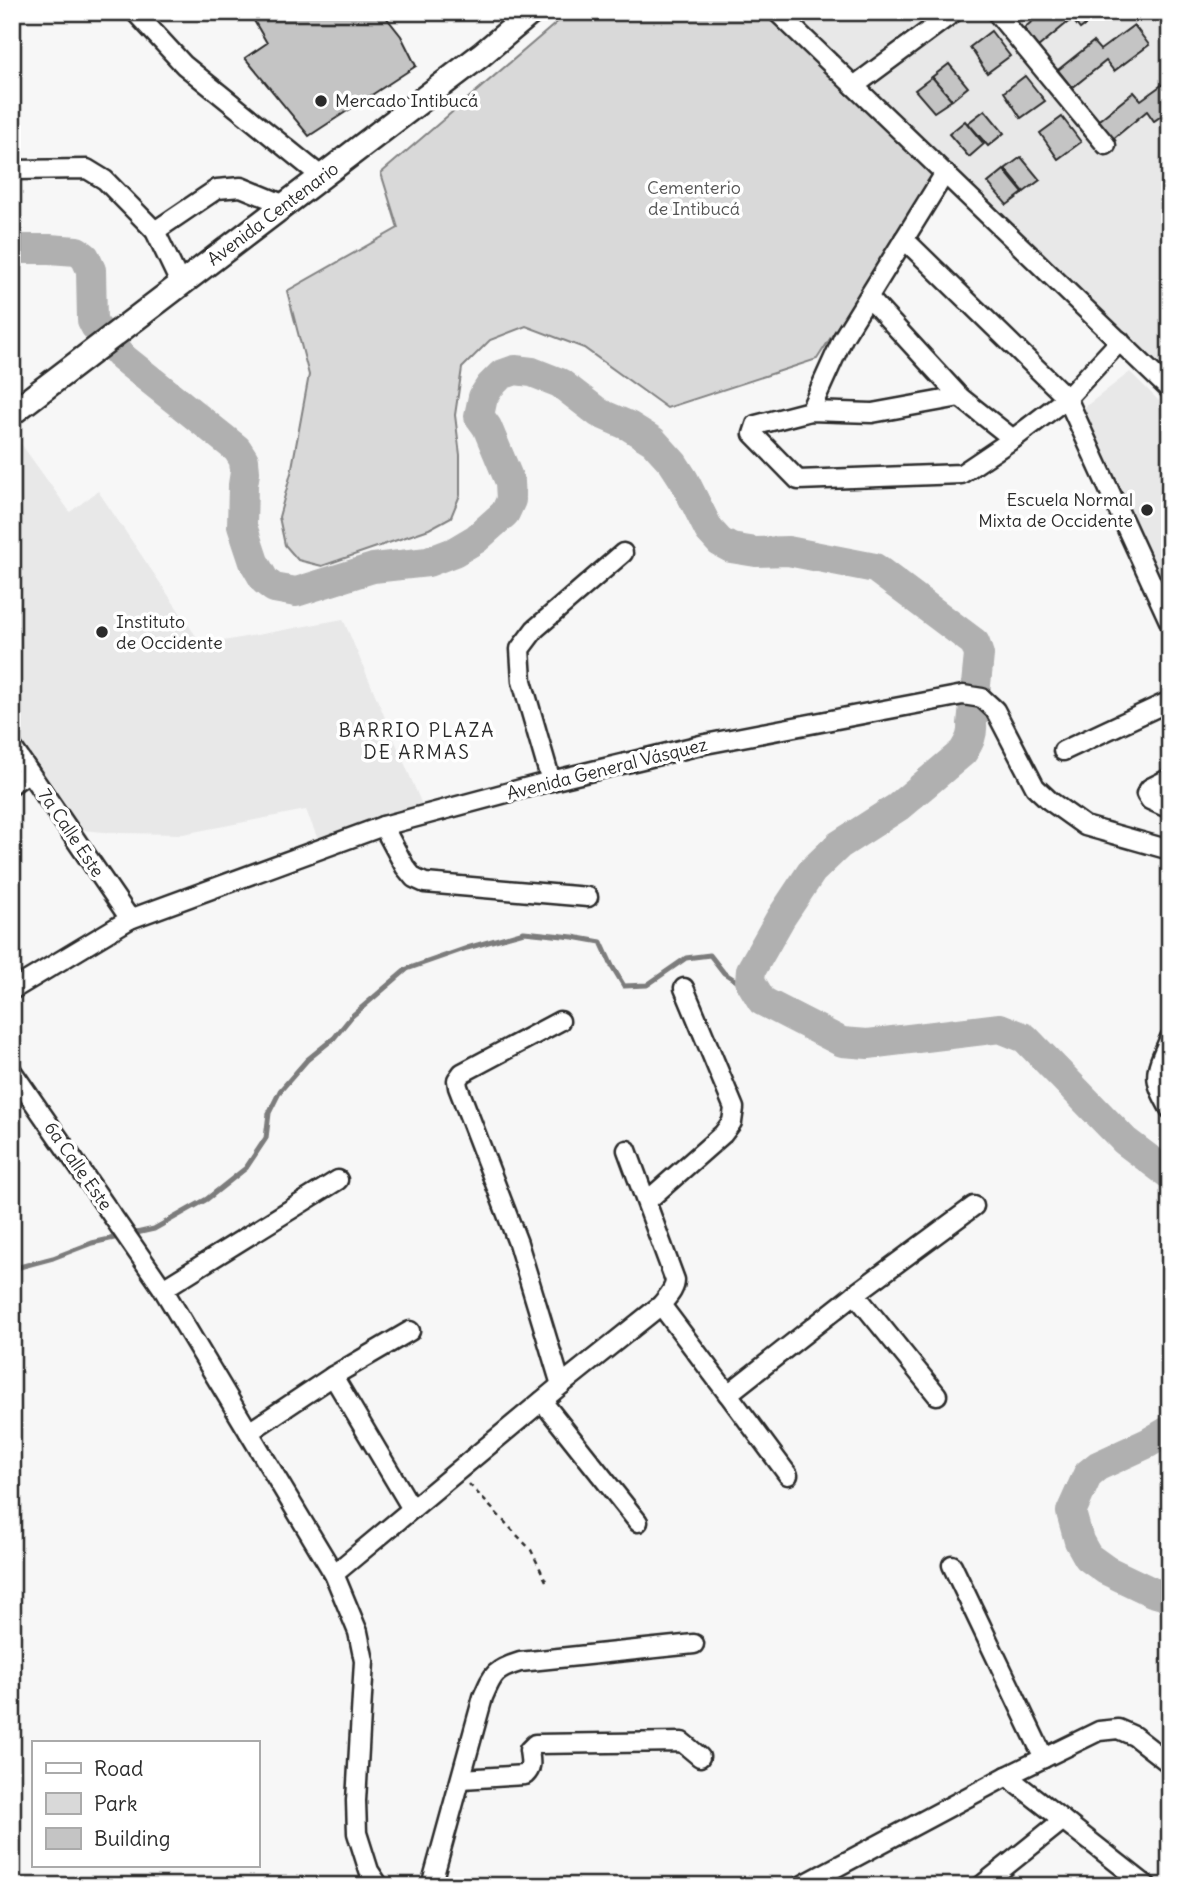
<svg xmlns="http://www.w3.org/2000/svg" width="1182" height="1898" font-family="Delius,sans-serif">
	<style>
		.built { fill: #e8e8e8 }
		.green { fill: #d9d9d9; stroke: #828282; stroke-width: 2 }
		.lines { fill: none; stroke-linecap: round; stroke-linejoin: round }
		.stream { stroke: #7b7b7b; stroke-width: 5 }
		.river { stroke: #b0b0b0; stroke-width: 30 }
		.building { fill: #c4c4c4; stroke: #2b2b2b; stroke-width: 2 }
		.minor-casing { stroke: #2b2b2b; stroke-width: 23 }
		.major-casing { stroke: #2b2b2b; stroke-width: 28 }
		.path { stroke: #2b2b2b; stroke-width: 2.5; stroke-dasharray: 5 5; stroke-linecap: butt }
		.minor { stroke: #fff; stroke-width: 18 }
		.major { stroke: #fff; stroke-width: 23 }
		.poi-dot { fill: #2b2b2b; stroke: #fff; stroke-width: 2.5 }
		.labels { text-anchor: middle; stroke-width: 7; stroke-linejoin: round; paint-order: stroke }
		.poi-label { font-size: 18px; fill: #2b2b2b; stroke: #fff; text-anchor: start }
		.park-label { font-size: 18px; fill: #565656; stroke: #fff }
		.street-label { font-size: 18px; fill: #2b2b2b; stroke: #fff }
		.neighbourhood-label { font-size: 19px; letter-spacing: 2px; fill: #2b2b2b; stroke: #fff }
	</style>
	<rect width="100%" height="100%" fill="#f7f7f7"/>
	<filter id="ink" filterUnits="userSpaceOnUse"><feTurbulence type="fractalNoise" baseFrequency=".0143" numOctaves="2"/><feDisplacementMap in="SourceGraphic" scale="14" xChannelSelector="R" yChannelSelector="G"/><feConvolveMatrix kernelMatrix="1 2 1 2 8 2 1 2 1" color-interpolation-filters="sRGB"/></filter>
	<g filter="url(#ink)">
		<g class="built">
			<path d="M793 12H1170V376Z"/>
			<path d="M1130 372 1170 412V607L1077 413Z"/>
			<path d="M14 434 70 512 98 491 202 645 343 619 423 807 317 837 306 810 183 834 115 833 82 830 71 824 12 737Z"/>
		</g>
		<path class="green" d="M569 12H770L936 174 817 359 667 408 584 348 526 326 490 340 462 368 455 415 460 455V495L451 517 429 529 322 566 298 560 285 545 279 517 291 473 309 375 287 291 398 228 381 173Z"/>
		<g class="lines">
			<path class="stream" d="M12 1269 53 1258 92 1243 154 1229 207 1199 246 1168 266 1138 269 1113 280 1091 307 1060 334 1038 352 1016 407 969 467 948 524 932 573 937 601 942 612 966 624 986 647 985 686 958 710 955 724 973 738 982 750 981"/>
			<g class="river">
				<path d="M12 249H49L77 251 85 257 91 270 92 320 95 326 123 358 237 449 244 460 245 472 243 485 242 526 254 562 265 581 274 588 296 592 373 568 428 562 454 552 476 539 505 513 511 500 510 482 487 427 479 416 483 397 490 386 501 375 515 370 532 372 560 383 599 413 629 426 653 441 673 463 684 480 709 530 720 542 731 548 756 552 788 551 875 568 975 643 979 655 972 724C973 736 969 742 963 752L898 807 839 845 812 871 780 919 751 970 750 981 762 1001 842 1042 868 1044 1000 1028 1025 1038 1125 1141 1170 1175"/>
				<path d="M1170 1430 1148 1443 1098 1466 1088 1474 1071 1512 1079 1541 1088 1557 1106 1570 1152 1592 1163 1595 1170 1594"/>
			</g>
		</g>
		<g class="building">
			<path d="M249 12H382L401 36 416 66 309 136 245 58 267 43Z"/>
			<path d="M1044 12H1103L1080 29 1072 19 1038 47 1024 28Z"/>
			<path d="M1134 25 1149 45 1114 71 1106 61 1072 88 1058 70 1093 42 1100 50Z"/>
			<path d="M991 31 1010 56 987 73 970 47Z"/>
			<path d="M949 64 968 87 952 100 932 77Z"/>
			<path d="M1025 76 1045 101 1021 118 1004 92Z"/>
			<path d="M932 77 952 100 934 112 915 90Z"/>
			<path d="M1170 79V110L1154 121 1147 111 1113 139 1099 120 1134 92 1141 100Z"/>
			<path d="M985 110 1004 133 988 146 968 123Z"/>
			<path d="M1062 117 1081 142 1058 159 1040 133Z"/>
			<path d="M965 121 984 144 969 157 949 134Z"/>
			<path d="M1021 157 1040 180 1024 192 1005 169Z"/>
			<path d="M1004 170 1023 193 1007 205 988 183Z"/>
		</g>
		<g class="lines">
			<defs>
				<g id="minor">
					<path d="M135 12 184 65 322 177"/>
					<path d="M777 12 1170 390"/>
					<path d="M996 12 1106 145"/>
					<path d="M854 86 954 12"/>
					<path d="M12 170 87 169 105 180 155 231 181 285"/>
					<path d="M155 231 217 189 241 187 285 205"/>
					<path d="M904 239 1067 398 1170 623"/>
					<path d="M869 298 960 397 1013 439"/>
					<path d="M960 397 872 413 810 411 756 425 753 434 798 480 961 474 1013 439 1067 398 1120 341"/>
					<path d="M810 411 843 338 945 173"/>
					<path d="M12 747 130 919"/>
					<path d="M1063 751 1170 701"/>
					<path d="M1170 778 1150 788 1146 794 1150 800 1170 809"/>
					<path d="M551 781 522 681 520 649 535 629 623 553"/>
					<path d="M12 784 29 772"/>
					<path d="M383 826 405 867 414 878 425 883 588 897"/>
					<path d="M12 990 130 919 383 826 551 781 705 744 963 695 982 698 995 710 1035 787 1050 801 1085 826 1170 850"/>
					<path d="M560 1021 462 1073 457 1080 458 1087 518 1243 561 1385"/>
					<path d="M1170 1038C1155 1072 1151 1076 1170 1109"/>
					<path d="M12 1071 163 1289 334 1574 358 1632 364 1661 356 1801 357 1833 369 1871 379 1886"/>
					<path d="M647 1201 723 1134 732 1122 734 1108 684 988"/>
					<path d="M163 1289 338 1180"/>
					<path d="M855 1294 937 1395"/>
					<path d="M661 1305 728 1394 855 1294 974 1206"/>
					<path d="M333 1376 412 1509"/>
					<path d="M728 1394 788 1475"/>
					<path d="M542 1401 638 1522"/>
					<path d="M249 1432 333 1376 410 1331"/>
					<path d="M952 1565 1044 1758"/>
					<path d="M334 1574 561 1385 661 1305C667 1297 675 1290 675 1280L627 1150"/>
					<path d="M1007 1776 1147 1886"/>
					<path d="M462 1779 525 1775C533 1768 530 1759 529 1750L535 1744 682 1742 700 1757"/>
					<path d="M431 1886 483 1697C493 1674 494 1670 520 1662L694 1644"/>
					<path d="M801 1886 1007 1776 1099 1731 1118 1729 1134 1736 1170 1764"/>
					<path d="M981 1886 1063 1820"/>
				</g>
				<path id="major" d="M12 413 481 55 532 12"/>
			</defs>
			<use href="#minor" class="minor-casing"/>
			<use href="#major" class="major-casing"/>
			<path class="path" d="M469 1484 531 1550 548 1585"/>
			<use href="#minor" class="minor"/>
			<use href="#major" class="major"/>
		</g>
	</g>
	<g class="poi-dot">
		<circle cx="321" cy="101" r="7"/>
		<circle cx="1147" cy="510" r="7"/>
		<circle cx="102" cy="632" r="7"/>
	</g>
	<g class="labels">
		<g class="poi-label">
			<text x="335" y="107">Mercado Intibucá</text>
			<text x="1133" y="506" text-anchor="end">Escuela Normal<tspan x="1133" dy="21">Mixta de Occidente</tspan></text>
			<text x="116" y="628">Instituto<tspan x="116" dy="21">de Occidente</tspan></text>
		</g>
		<g class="park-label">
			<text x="694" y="194">Cementerio<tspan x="694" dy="21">de Intibucá</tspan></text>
		</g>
		<g class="street-label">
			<text transform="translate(273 214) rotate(-37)" y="6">Avenida Centenario</text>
			<text transform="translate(607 769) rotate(-14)" y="6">Avenida General Vásquez</text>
			<text transform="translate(71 833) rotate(56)" y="6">7a Calle Este</text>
			<text transform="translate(78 1166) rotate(55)" y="6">6a Calle Este</text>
		</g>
		<g class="neighbourhood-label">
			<text x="417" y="737">BARRIO PLAZA<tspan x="417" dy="22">DE ARMAS</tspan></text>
		</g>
	</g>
	<rect width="1182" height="1898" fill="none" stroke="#fff" stroke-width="42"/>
	<rect x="21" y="21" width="1140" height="1856" fill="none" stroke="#2b2b2b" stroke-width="2.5" filter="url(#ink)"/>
	<rect x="32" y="1741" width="228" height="126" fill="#ffffff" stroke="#aaaaaa" stroke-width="2"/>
	<rect x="46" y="1763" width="35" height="10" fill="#ffffff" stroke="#aaaaaa" stroke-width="2"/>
	<text x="94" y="1776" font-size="21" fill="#2b2b2b">Road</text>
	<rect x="46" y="1793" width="35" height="21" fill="#d9d9d9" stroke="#aaaaaa" stroke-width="2"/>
	<text x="94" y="1811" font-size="21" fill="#2b2b2b">Park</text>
	<rect x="46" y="1828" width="35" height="21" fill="#c4c4c4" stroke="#aaaaaa" stroke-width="2"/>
	<text x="94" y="1846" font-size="21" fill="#2b2b2b">Building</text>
</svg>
